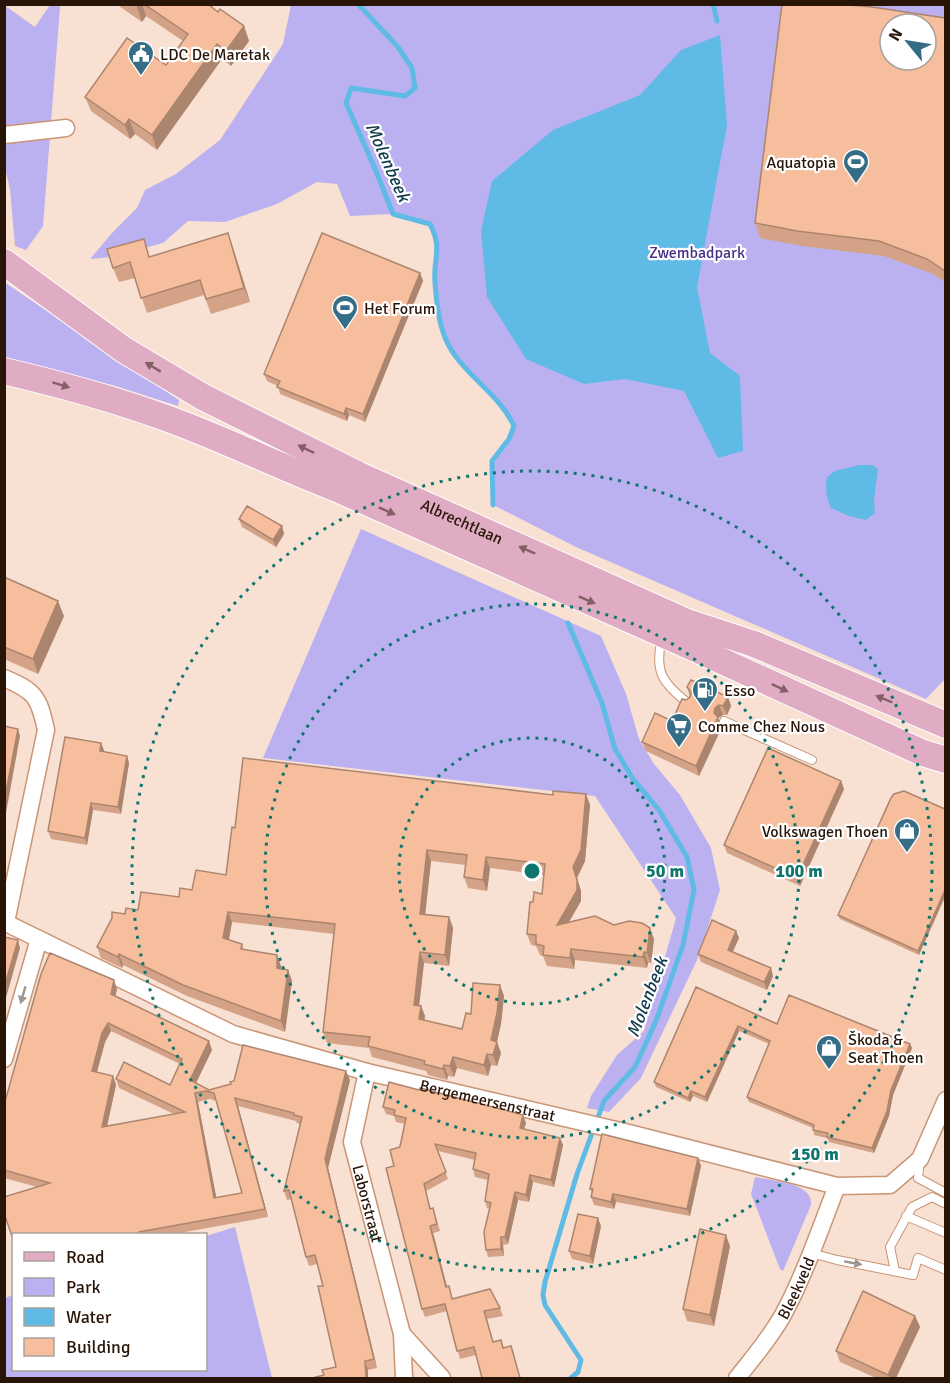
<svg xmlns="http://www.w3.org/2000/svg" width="950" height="1383" font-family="Signika,sans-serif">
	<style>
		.green { fill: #bbb1f0; fill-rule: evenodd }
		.water { fill: #60bae6 }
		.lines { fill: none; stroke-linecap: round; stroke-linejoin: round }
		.stream { stroke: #60bae6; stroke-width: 5 }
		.lane-casing { stroke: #ca9574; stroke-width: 10 }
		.street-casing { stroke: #ca9574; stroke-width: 19 }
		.primary-casing { stroke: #fff; stroke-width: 28 }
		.lane { stroke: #fff; stroke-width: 8 }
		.street { stroke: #fff; stroke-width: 16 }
		.primary { stroke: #dfacc3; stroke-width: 26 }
		.wall { fill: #d4a387; fill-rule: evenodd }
		.shaded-wall { fill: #ac856e }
		.building { fill: #f6be9d; stroke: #ac856e; stroke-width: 1.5; fill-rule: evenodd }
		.oneway { fill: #846066 }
		.oneway2 { fill: #9f9690 }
		.ring { fill: none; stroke: #0f766e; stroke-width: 3; stroke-dasharray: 3 6 }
		.labels { text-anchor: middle; stroke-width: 4.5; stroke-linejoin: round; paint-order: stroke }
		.poi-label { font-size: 16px; fill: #291508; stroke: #fff; text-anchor: start }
		.park-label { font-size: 16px; fill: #483086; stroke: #fff }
		.street-label { font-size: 16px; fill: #291508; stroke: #fff }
		.water-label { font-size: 18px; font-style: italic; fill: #123a4d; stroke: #fff }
		.centre { fill: #0f766e; stroke: #fff; stroke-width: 3 }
		.ring-label { font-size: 18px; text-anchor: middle; font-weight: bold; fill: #0f766e; stroke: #fff; stroke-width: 4.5; stroke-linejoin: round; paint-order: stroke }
	</style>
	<rect width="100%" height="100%" fill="#f8e0d3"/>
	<g class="green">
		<path d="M4 5 35 27 50 5H58L60 7 43 226 26 250 15 246 10 189 5 168Z"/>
		<path d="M291 5H945V679L926 699 576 547 493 505 492 461 509 439 514 426C498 390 454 371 443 332 438 317 436 297 435 282 433 257 443 249 430 224L393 214 350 216 337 184 317 182 277 204 225 222 188 221 163 243 112 257 90 259 113 232 137 208 145 190 176 174 220 140 283 44ZM890 24H926V60H890Z"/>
		<path d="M4 282 179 400 178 406 112 385 5 361Z"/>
		<path d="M361 529 601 636 626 694 639 739 654 764 680 795 711 848 720 890 697 960 641 1078 609 1112 587 1108 591 1096 617 1055 644 1031 676 918 595 796 263 758Z"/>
		<path d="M755 1177C773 1181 814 1183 811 1205L783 1271 780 1269 751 1194Z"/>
		<path d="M235 1227 272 1378H5V1298L13 1295 14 1370H206V1236Z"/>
	</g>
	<g class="water">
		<path d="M720 35 727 125 697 287 710 353 740 376 743 451 718 458 684 391 625 379 584 384 526 359 487 297 481 231 492 181 553 130 640 95 681 50Z"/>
		<path d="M859 465H872L878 469 874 499 875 513 866 520 849 516 831 508C826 497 825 488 827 477L835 471Z"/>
	</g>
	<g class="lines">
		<g class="stream">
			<path d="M358 4 398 47 412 68 415 88 405 96 351 88 346 103 376 171 393 214 430 224C443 249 433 257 435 282 436 297 438 317 443 332 455 371 498 390 514 426L509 439 492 461 493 505"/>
			<path d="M713 4 717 21"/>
			<path d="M568 623 602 703 615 749 633 779 659 810 687 857 694 890 683 945 656 1021 635 1067 604 1101 577 1174 545 1282 543 1295 545 1305 581 1360 578 1372 571 1378"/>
		</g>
		<defs>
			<g id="lane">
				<path d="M662 638C654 671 662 683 688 703"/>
				<path d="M724 721 812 760"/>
				<path d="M920 1161 918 1178 946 1193"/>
				<path d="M906 1216 946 1233"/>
				<path d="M811 1253 837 1260 913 1275 918 1258 946 1270"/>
				<path d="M895 1271 890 1247 912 1207 932 1197 946 1204"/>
			</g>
			<g id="street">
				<path d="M4 135 66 128"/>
				<path d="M4 678C35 691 39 697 46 730L6 922"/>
				<path id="s1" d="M4 922 233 1034 367 1072 629 1133 837 1186 890 1185 920 1159 946 1100"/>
				<path d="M4 1059 39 939"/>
				<path id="s2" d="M367 1072 352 1142 402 1334 404 1378"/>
				<path d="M402 1334 442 1378"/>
				<path id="s3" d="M737 1378C753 1358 770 1338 783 1315 805 1274 820 1229 837 1186"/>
			</g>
			<g id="primary">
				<path id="s4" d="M4 262 124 350 203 397 359 475 687 622 754 644 946 725"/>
				<path d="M4 371C59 384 114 399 166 418 224 439 278 466 335 488L689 646 923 753 946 760"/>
			</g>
		</defs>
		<use href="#lane" class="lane-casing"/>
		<use href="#street" class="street-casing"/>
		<use href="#primary" class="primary-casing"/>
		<use href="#lane" class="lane"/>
		<use href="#street" class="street"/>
		<use href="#primary" class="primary"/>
	</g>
	<g class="wall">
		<path d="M119 4H208L218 12 244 26 249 41 231 66 222 59 157 150 135 134 130 139 91 111 85 97 166 65 183 41 146 16 142 22 119 6Z"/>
		<path d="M945 18V282L933 274 884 256 802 246 760 238 755 223Z"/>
		<path d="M233 248 250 302 211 314 204 295 147 313 135 278 119 282 113 268 150 257Z"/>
		<path d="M420 273 423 281 365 422 349 415 347 421 280 394 278 386 267 381 264 374Z"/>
		<path d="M239 519 282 526 284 534 276 547 242 527Z"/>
		<path d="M4 577 64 616 38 674 4 659Z"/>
		<path d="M687 687 728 697 731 706 727 715H723L718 718 722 727 699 776 646 751 642 742 672 721 686 700 690 697Z"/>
		<path d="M104 750V752L127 756 129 763 121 814 93 810 87 845 51 839 48 831Z"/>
		<path d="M841 781 844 789 800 886 727 853 724 845Z"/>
		<path d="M586 794 590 805 585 861 577 878 581 891V901L569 922 614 925 654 939 651 963H648L647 968 575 960 574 969 547 966 543 956 540 955 536 946 531 945 527 934 533 902 542 894 544 875 490 868 487 891 468 888 464 877 466 865 431 861 425 914 449 917 453 928 449 966 424 963 419 1005 421 1006 425 1016 424 1020 462 1029 471 1014 504 996 501 1024 497 1042 501 1053 497 1066 491 1065 488 1076 457 1068 454 1077 448 1076 447 1080 428 1075 426 1071 372 1057 369 1048 327 1043 323 1032 334 934 232 922 229 940 242 944 244 950 281 966V969L288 970 292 981 285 1032 187 996 123 965 122 968 101 958 97 947 125 914 179 897 192 890 226 875 235 828 553 795Z"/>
		<path d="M945 809 919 955 840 919 838 915Z"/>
		<path d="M736 931 739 938 733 952 773 976 767 990 701 962 698 954Z"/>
		<path d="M114 980 117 989 115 996 212 1050 196 1083 209 1090 350 1080 328 1168 377 1368 368 1370 324 1375 336 1367 323 1286 317 1264 309 1266 306 1257 292 1199 287 1200 284 1191 300 1124 297 1123 296 1121 238 1106 268 1217 174 1234H14L37 1187 4 1178V1105ZM111 1031 180 1064 170 1085 116 1079 119 1088 174 1114 107 1126 116 1085 113 1076 97 1072 105 1042ZM210 1099 216 1101 242 1193 216 1198 198 1102Z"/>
		<path d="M696 987 777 1024 910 1044 912 1048 893 1095 889 1116 874 1153 829 1142 827 1138 814 1135 813 1128 749 1102 747 1097 769 1044 739 1031 707 1102 693 1096 690 1102 656 1087 654 1082Z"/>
		<path d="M383 1107 526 1123 524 1129 560 1138 563 1145 554 1187 533 1182 529 1202 518 1200 508 1244 503 1245 504 1256 488 1257 486 1250 490 1209 487 1208 485 1201 488 1180 475 1177 473 1169 475 1160 438 1151 448 1179 426 1191 430 1209 433 1208 440 1231 433 1233 447 1287 449 1286 452 1299 500 1308 503 1316 487 1319 493 1342 504 1348 511 1346 514 1353 476 1355 460 1359 447 1311 425 1317 422 1309 394 1166 405 1124 396 1122 394 1116 386 1114Z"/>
		<path d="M698 1158 701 1166 690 1216 616 1202 614 1209 594 1205 591 1197 592 1194 590 1189Z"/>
		<path d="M601 1226 593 1264 572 1259 569 1251Z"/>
		<path d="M730 1246 714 1326 687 1321 683 1309Z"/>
		<path d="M915 1316 920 1327 896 1378H876L840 1362 836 1351Z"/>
	</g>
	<g class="shaded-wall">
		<path d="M139 4H142L146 16 142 22 137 7Z"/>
		<path d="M244 26 249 41 231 66 226 51Z"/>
		<path d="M217 44 222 59 157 150 152 135Z"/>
		<path d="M129 119 135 134 130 139 125 125Z"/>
		<path d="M228 233 233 248 250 302 244 288Z"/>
		<path d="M420 273 423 281 365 422 363 414Z"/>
		<path d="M346 408 349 415 347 421 344 414Z"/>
		<path d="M282 526 284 534 276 547 273 540Z"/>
		<path d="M58 601 64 616 38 674 33 659Z"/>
		<path d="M728 697 731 706 727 715 723 706Z"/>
		<path d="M719 705 723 715 718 718 722 727 699 776 696 766 715 708Z"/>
		<path d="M18 729 20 736 4 824V802Z"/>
		<path d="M101 743 104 750 103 758 100 751Z"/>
		<path d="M127 756 129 763 121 814 118 807Z"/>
		<path d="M841 781 844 789 800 886 797 878Z"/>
		<path d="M586 794 590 805 585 861 577 878 581 891V901L561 936 557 925Z"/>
		<path d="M91 803 93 810 87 845 85 838Z"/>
		<path d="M427 850 431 861 424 925 420 914Z"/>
		<path d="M486 857 490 868 487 891 483 880Z"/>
		<path d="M945 890V897L919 955 918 951Z"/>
		<path d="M228 912 232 922 227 949 223 938Z"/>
		<path d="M449 917 453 928 449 966 445 955Z"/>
		<path d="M650 928 654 939 651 963 647 953Z"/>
		<path d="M736 931 739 938 730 957 728 950Z"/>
		<path d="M18 940 20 948 4 1005V988Z"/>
		<path d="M571 949 575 960 574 969 570 958Z"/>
		<path d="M420 952 424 963 418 1016 414 1005Z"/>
		<path d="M644 952 648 963 647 968 643 957Z"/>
		<path d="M119 954 123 965 122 968 118 957Z"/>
		<path d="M277 955 281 966V979L277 968Z"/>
		<path d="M771 968 773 976 767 990 764 982Z"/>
		<path d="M288 970 292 981 285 1032 281 1021Z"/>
		<path d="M114 980 117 989 114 1002 111 994Z"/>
		<path d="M500 985 504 996 501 1024 495 1050 497 1042 501 1053 497 1066 493 1055 491 1040Z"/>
		<path d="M421 1006 425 1016 423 1029 419 1019Z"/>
		<path d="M108 1023 111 1031 105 1042 95 1079 92 1071 102 1033Z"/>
		<path d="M738 1026 739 1031 707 1102 705 1097Z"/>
		<path d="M209 1041 212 1050 193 1089 190 1080Z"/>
		<path d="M910 1044 912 1048 893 1095 889 1116 874 1153 872 1148 891 1090Z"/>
		<path d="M487 1054 491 1065 488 1076 484 1065Z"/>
		<path d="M453 1057 457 1068 454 1077 450 1066Z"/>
		<path d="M444 1065 448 1076 447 1080 443 1069Z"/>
		<path d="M346 1071 350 1080 328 1168 377 1368 374 1359 325 1159Z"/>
		<path d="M113 1076 116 1085 105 1135 102 1127Z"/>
		<path d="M691 1091 693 1096 690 1102 688 1098Z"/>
		<path d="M195 1093 198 1102 218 1206 214 1198Z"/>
		<path d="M235 1098 238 1106 268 1217 265 1209Z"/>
		<path d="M523 1115 526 1123 522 1136 520 1128Z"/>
		<path d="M560 1138 563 1145 554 1187 551 1180Z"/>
		<path d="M698 1158 701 1166 690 1216 687 1209Z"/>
		<path d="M530 1175 533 1182 529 1202 526 1195Z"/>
		<path d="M515 1192 518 1200 508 1244 505 1237Z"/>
		<path d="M613 1194 616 1202 614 1209 611 1202Z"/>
		<path d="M598 1218 601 1226 593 1264 590 1256Z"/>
		<path d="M430 1226 433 1233 449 1294 446 1287Z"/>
		<path d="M726 1235 730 1246 714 1326 710 1315Z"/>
		<path d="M501 1237 503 1245 504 1256 501 1249Z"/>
		<path d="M915 1316 920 1327 896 1378H890L888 1375Z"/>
		<path d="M365 1361 368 1370V1378H366Z"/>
	</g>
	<g class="building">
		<path d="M144 4H208L218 12 220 9 244 26 226 51 217 44 152 135 129 119 125 125 85 97 127 38 166 65 188 34Z"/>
		<path d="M782 4H838L872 7 945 18V271L927 259 879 241 797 231 755 223ZM890 24H926V60H890Z"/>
		<path d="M228 233 244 288 206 299 200 280 141 298 130 262 113 268 107 249 144 239 149 257Z"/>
		<path d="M322 233 420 273 363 414 346 408 344 414 277 387 280 381 264 374Z"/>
		<path d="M247 506 282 526 273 540 239 519Z"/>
		<path d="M4 577 58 601 33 659 4 647Z"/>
		<path d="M691 680 728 697 723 706 719 705 715 708 714 713 718 717 696 766 642 742 655 713 672 721 682 699 686 700 690 697 691 692 687 687Z"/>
		<path d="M4 726 18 729 4 802Z"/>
		<path d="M65 737 101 743 100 751 127 756 118 807 91 803 85 838 48 831Z"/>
		<path d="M768 748 841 781 797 878 724 845Z"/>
		<path d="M243 758 553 795V791L586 794 581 850 573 867 577 880V890L557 925 595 916 614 925 629 921 642 923 650 928 647 953 644 952 643 957 571 949 570 958 543 955 544 946 536 944V935L527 934 530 902H533L534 892 542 894 545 864 486 857 483 880 464 877 467 855 427 850 420 914 449 917 445 955 420 952 414 1005 421 1006 419 1019 462 1029 466 1013 471 1014 473 983 500 985 497 1013 491 1040 497 1042 493 1055 487 1054 484 1065 453 1057 450 1066 444 1065 443 1069 424 1064 425 1061 368 1046 370 1037 323 1032 335 924 228 912 223 938 242 944 241 949 277 955V968L288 970 281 1021 183 985 119 954 118 957 97 947 112 918V912L125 914 126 908 138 910 141 892 179 897 180 888 192 890 196 870 226 875 232 827 235 828Z"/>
		<path d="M904 791 945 809V890L918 951 838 915 891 798 894 794Z"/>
		<path d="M712 920 736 931 728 950 771 968 764 982 698 954Z"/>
		<path d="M4 937 18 940 4 988Z"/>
		<path d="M50 953 114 980 111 994 209 1041 190 1080 209 1090 231 1084 230 1082 234 1081 243 1045 346 1071 325 1159 374 1359 365 1361 366 1378H317L316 1377 324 1375 322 1370 336 1367 318 1286H323L315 1255 306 1257 289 1190 284 1191 302 1117 294 1115V1113L235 1098 265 1209 139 1232 137 1234H14V1242L4 1213V1197L50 1183 4 1170V1105L41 974ZM108 1023 182 1059 170 1085 124 1062 116 1079 185 1112 102 1127 113 1076 92 1071 102 1033ZM206 1091 214 1093 242 1193 214 1198 195 1093Z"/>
		<path d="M696 987 777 1024 789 995 910 1044 891 1090 887 1111 872 1148 827 1137 828 1133 813 1130 814 1125 747 1097 770 1041 738 1026 705 1097 691 1091 688 1098 654 1082Z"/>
		<path d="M389 1082 419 1090 420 1088 439 1093 523 1115 520 1128 560 1138 551 1180 530 1175 526 1195 515 1192 505 1237H501V1249L486 1250 484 1232 491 1203 485 1201 489 1174 473 1169 476 1153 435 1144 446 1172 424 1184 430 1209 433 1208 437 1224 430 1226 446 1287 449 1286 452 1299 490 1289 500 1308 484 1311 493 1342 501 1340 503 1348 511 1346 520 1378H482L474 1347 457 1351 445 1304 422 1309 386 1168 394 1166 390 1150 400 1147 406 1118 394 1115 395 1110 383 1107Z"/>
		<path d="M602 1134 698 1158 687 1209 613 1194 611 1202 591 1197 593 1189H590Z"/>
		<path d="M578 1214 598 1218 590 1256 569 1251Z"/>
		<path d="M700 1229 726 1235 710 1315 683 1309Z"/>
		<path d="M863 1291 915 1316 888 1375 836 1351Z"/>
	</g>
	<defs><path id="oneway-solid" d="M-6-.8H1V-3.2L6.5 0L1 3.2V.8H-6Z" transform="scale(1.5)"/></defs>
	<g class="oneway">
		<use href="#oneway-solid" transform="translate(153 367) rotate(-149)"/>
		<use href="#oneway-solid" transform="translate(61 385) rotate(17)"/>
		<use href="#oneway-solid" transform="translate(306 449) rotate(-154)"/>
		<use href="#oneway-solid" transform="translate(387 511) rotate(24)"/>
		<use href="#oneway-solid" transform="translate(527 550) rotate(-156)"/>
		<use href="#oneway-solid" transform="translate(587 600) rotate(24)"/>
		<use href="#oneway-solid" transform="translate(780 688) rotate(25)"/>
		<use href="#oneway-solid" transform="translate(884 699) rotate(-157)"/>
	</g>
	<g class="oneway2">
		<use href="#oneway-solid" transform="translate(23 995) rotate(106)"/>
		<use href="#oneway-solid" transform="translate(853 1263) rotate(10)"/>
	</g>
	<g class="ring">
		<circle cx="532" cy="871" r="133"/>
		<circle cx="532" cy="871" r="267"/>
		<circle cx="532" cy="871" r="400"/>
	</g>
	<defs>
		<symbol id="civic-pin" viewBox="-11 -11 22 30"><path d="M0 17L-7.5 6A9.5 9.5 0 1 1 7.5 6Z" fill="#356c86" stroke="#fff"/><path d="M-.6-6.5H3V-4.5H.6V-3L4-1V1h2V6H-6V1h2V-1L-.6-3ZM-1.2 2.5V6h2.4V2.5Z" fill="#fff"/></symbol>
		<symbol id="stadium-pin" viewBox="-11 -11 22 30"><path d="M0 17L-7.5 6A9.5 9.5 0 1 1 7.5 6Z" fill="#356c86" stroke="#fff"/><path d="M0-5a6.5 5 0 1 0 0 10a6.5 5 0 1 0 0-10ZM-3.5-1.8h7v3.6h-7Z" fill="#fff"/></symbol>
		<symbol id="fuel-pin" viewBox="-11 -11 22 30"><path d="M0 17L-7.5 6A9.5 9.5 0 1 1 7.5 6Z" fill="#356c86" stroke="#fff"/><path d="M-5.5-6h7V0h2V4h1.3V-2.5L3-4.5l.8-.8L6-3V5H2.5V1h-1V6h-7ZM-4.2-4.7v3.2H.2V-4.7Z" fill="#fff"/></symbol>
		<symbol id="supermarket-pin" viewBox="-11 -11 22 30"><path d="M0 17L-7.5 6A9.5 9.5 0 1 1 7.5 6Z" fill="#356c86" stroke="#fff"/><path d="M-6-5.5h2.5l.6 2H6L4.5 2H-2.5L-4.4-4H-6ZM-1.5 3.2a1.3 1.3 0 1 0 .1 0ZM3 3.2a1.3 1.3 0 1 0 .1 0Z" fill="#fff"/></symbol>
		<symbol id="shop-pin" viewBox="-11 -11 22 30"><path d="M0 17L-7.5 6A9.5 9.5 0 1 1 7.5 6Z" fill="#356c86" stroke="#fff"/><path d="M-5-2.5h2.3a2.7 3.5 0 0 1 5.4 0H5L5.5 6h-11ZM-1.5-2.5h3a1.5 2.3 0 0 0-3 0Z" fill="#fff"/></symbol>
	</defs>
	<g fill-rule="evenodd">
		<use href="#civic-pin" x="126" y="39" width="30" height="40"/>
		<use href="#stadium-pin" x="841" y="147" width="30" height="40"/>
		<use href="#stadium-pin" x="330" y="293" width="30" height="40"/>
		<use href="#fuel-pin" x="690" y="675" width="30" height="40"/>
		<use href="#supermarket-pin" x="664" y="711" width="30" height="40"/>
		<use href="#shop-pin" x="892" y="816" width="30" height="40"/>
		<use href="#shop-pin" x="814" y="1033" width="30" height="40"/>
	</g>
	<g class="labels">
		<g class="poi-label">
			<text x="160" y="60">LDC De Maretak</text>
			<text x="836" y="168" text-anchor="end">Aquatopia</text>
			<text x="364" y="314">Het Forum</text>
			<text x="724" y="696">Esso</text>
			<text x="698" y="732">Comme Chez Nous</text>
			<text x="888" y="837" text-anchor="end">Volkswagen Thoen</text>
			<text x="848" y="1045">Škoda &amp;<tspan x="848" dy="18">Seat Thoen</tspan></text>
		</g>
		<g class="park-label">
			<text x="697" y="258">Zwembadpark</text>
		</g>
		<g class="street-label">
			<text dy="6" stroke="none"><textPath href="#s4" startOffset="528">Albrechtlaan</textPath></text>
			<text dy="6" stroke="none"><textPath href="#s1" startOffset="518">Bergemeersenstraat</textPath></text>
			<text dy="6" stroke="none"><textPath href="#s2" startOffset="135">Laborstraat</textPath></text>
			<text dy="6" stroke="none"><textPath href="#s3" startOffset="108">Bleekveld</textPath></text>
		</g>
		<g class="water-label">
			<text transform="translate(388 162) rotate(66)" y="6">Molenbeek</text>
			<text transform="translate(647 997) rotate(-69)" y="6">Molenbeek</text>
		</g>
	</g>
	<circle cx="532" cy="871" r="9" class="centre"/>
	<g class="ring-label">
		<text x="665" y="877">50 m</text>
		<text x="799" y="877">100 m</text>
		<text x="815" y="1160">150 m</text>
	</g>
	<rect width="950" height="1383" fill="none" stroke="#291508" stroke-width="12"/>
	<rect x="12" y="1233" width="195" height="138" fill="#ffffff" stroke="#a9a19c" stroke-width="1.5"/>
	<rect x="24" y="1252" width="30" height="9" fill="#dfacc3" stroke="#a9a19c" stroke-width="1.5"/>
	<text x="66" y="1263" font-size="18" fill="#291508">Road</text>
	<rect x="24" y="1278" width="30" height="18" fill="#bbb1f0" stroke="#a9a19c" stroke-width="1.5"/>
	<text x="66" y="1293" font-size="18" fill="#291508">Park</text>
	<rect x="24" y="1308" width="30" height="18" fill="#60bae6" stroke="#a9a19c" stroke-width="1.5"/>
	<text x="66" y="1323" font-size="18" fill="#291508">Water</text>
	<rect x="24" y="1338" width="30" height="18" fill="#f6be9d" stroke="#a9a19c" stroke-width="1.5"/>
	<text x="66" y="1353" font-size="18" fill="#291508">Building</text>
	<g transform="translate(908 42) rotate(300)"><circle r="28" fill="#ffffff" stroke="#a9a19c" stroke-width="1.5"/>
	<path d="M0-4.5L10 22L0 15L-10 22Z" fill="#356c86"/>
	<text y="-9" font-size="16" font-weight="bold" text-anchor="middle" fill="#291508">N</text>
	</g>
</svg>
